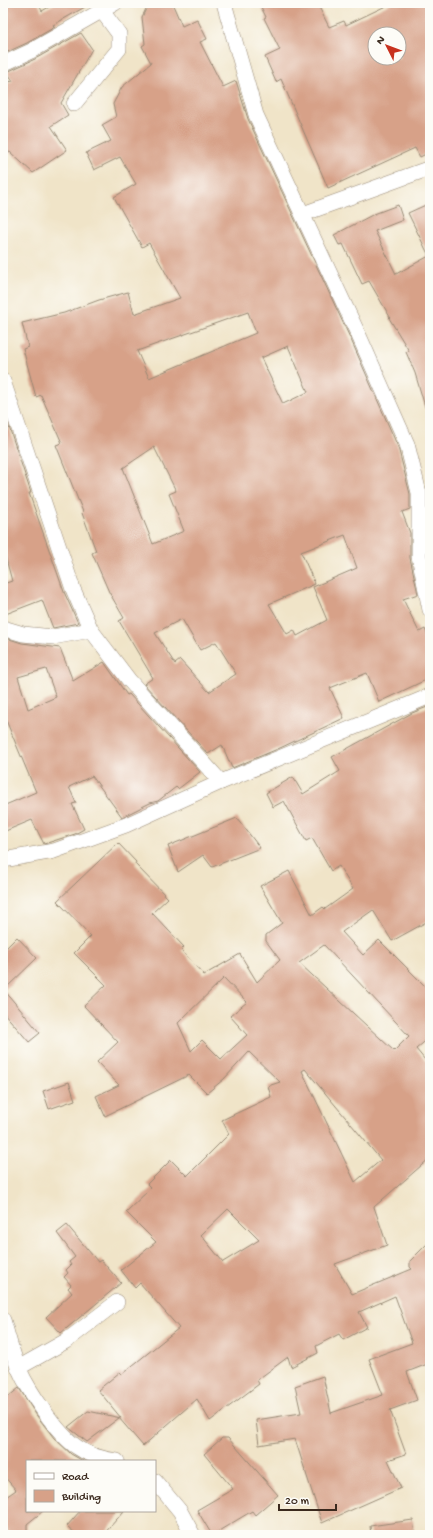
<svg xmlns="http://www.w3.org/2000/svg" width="433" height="1538" font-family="'Gochi Hand',sans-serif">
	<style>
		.building { fill: #d7a188; fill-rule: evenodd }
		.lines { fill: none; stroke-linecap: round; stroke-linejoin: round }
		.street-casing { stroke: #968773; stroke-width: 16 }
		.street { stroke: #fff; stroke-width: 15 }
	</style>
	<rect width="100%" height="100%" fill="#fdfcf7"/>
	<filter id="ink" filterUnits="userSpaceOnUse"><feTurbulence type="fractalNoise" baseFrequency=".025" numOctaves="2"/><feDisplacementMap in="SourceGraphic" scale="8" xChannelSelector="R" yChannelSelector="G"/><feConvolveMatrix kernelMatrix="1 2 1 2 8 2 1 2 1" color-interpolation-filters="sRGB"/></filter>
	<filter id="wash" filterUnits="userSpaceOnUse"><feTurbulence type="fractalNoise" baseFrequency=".012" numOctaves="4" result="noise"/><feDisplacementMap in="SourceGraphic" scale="16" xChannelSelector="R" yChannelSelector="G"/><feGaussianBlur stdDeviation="0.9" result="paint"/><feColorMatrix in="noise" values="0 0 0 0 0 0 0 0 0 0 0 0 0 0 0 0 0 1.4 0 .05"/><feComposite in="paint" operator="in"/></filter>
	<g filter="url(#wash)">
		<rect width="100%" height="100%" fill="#f0e4c8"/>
		<g id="blocks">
			<g class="building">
				<path d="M3 3H38L42 11 56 3H92L53 25 55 27 27 43 3 54Z"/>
				<path d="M149 3H172L182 26 197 19 207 39 200 42 223 87 236 81 248 119 352 342 398 447 410 494V509L402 512 410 533V558L418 594 403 599 419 632 425 629 430 640V678L379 702 367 673 330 688 344 718 280 748 232 768 222 745 208 754 144 684 153 678 119 621 124 618 109 592 92 553 96 551 82 513 83 512 56 445 62 443 41 395 36 397 23 349 28 347 22 323 64 313 99 300 128 292 134 314 180 298 149 243 142 247 114 197 136 184 120 157 94 170 86 153 111 141 102 125 116 117 113 104 122 87 151 63 142 46 145 44 142 17ZM248 312 256 333 149 378 137 351ZM288 346 308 392 283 404 261 358ZM154 447 176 491 169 494 184 531 153 544 123 468ZM345 535 357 568 313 587 327 620 297 636 294 630 287 634 269 604 315 584 301 552ZM182 619 200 650 216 642 236 674 209 692 180 660 175 664 155 633Z"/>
				<path d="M259 3H317L329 27 344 21 346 25 392 3H430V152L420 157 415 148 328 188 281 79 276 82 265 57 280 50 264 18 266 17ZM375 34H399V58H375Z"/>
				<path d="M81 33 92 49 61 103 68 115 51 126 67 150 33 173 10 152 3 155V83L13 81 7 72 35 59Z"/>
				<path d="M430 203V409L426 410 415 373 406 352 409 351 389 318 390 317 369 281 362 284 343 244 339 245 334 235 374 214 398 205 403 220 375 231 396 274 429 256 408 213Z"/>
				<path d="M3 409 31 493H29L64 592 78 623 53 628 42 600 3 615V584L12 581 3 548Z"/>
				<path d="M3 637 22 643 60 648 73 681 104 662 127 695 129 694 200 772 178 789 176 787 158 801 150 803 122 817 92 776 69 787 76 803 72 804 84 829 75 834 44 844 32 820 3 832V806L36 792 3 713ZM46 669 56 697 28 709 18 677Z"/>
				<path d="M430 706V920L392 941 373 910 342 932 363 955 379 940 430 991V1037L416 1049 430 1066V1158L374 1207 387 1245 335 1264 352 1294 412 1269 410 1267V1261L430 1241V1363L407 1372 417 1400 390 1410 406 1454 388 1460 401 1488 322 1523 295 1439 259 1445 256 1420 301 1413 295 1386 323 1376 331 1413 383 1395 369 1359 412 1343 395 1296 359 1312 367 1327 343 1340 339 1334 316 1346 318 1353 291 1367 288 1357 257 1380 259 1384 210 1421 197 1399 143 1446 119 1418 87 1442 68 1427 88 1411 121 1418 98 1390 120 1372 122 1374 179 1328 140 1283 135 1288 121 1270 156 1242 126 1212 151 1188 147 1184 171 1160 187 1176 229 1134 222 1120 271 1097 268 1086 280 1082 249 1052 224 1079 207 1093 189 1075 105 1116 96 1096 119 1085 97 1062 118 1042 84 1006 106 985 74 953 91 936 57 901 118 843 136 862 135 864 168 898 152 913 184 947 181 950 204 975 240 954 257 982 280 960 266 941V935L282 923 260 886 289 871 312 915 323 907 325 909 353 889 339 866 331 871 312 838 306 841 284 801 273 807 266 793 293 777 303 794 340 771 332 757 412 713ZM324 945 409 1036 394 1051 299 963ZM224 978 247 1002 230 1016 247 1035 221 1059 202 1040 191 1051 178 1023ZM305 1069 381 1160 355 1182 302 1071ZM228 1209 259 1240 223 1262 201 1235Z"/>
				<path d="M237 818 260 848 212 867 203 855 178 872 168 846Z"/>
				<path d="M17 937 37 958 4 990 40 1033 29 1042 3 1012V951Z"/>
				<path d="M69 1082 75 1100 49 1109 43 1091Z"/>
				<path d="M67 1225 98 1262 101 1260 121 1283 61 1333 46 1317 72 1293 68 1288 71 1285 64 1277 68 1273 66 1270 71 1265 69 1262 75 1257 57 1233Z"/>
				<path d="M19 1388 37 1416 54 1438 71 1454 83 1461H27V1511H43L27 1524V1535H11L3 1523V1499L16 1490 3 1475V1401Z"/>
				<path d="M222 1438H228L278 1495 255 1515 252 1511 212 1535 197 1510 233 1489 204 1454Z"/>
				<path d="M80 1511H124L103 1535H77L67 1526Z"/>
				<path d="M413 1520 415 1535H371L370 1526Z"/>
			</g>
		</g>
	</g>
	<g filter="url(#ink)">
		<use href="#blocks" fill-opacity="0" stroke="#968773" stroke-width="1"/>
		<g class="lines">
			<defs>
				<g id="street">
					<path d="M224 3 256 115 360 338 407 444 419 493V556L430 610"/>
					<path d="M3 64 31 51 115 3"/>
					<path d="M74 104 119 49V34L102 11"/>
					<path d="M303 214 430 168"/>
					<path d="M3 381 73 589 91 630 129 680 221 782"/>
					<path d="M3 628 23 634 53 637 91 630"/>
					<path d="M3 860 54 851 126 825 221 782 430 696"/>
					<path d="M3 1320C8 1336 12 1354 19 1369 28 1390 58 1435 77 1447 88 1455 103 1459 117 1461"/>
					<path d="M18 1368 66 1341 117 1302"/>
					<path d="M155 1481 180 1511 193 1535"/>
				</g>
			</defs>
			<use href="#street" class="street-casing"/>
			<use href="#street" class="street"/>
		</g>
	</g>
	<rect width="433" height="1538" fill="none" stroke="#fdfcf7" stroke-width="16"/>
	<rect x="26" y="1460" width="130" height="52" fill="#fdfcf7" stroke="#afa8a0"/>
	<rect x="34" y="1473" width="20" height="6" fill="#ffffff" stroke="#afa8a0"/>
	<text x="62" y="1480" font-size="12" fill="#3b2a1e">Road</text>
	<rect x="34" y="1490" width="20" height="12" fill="#d7a188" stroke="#afa8a0"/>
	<text x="62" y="1500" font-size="12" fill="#3b2a1e">Building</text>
	<g transform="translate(387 46) rotate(312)"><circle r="19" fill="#fdfcf7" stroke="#afa8a0"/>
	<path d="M0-3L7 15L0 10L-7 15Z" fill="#c8321e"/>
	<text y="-6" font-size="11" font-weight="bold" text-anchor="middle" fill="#3b2a1e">N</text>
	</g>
	<path d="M279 1504v6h57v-6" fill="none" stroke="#3b2a1e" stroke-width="2"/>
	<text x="285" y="1504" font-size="12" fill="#3b2a1e" stroke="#fdfcf7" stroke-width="3" paint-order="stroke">20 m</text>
</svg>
